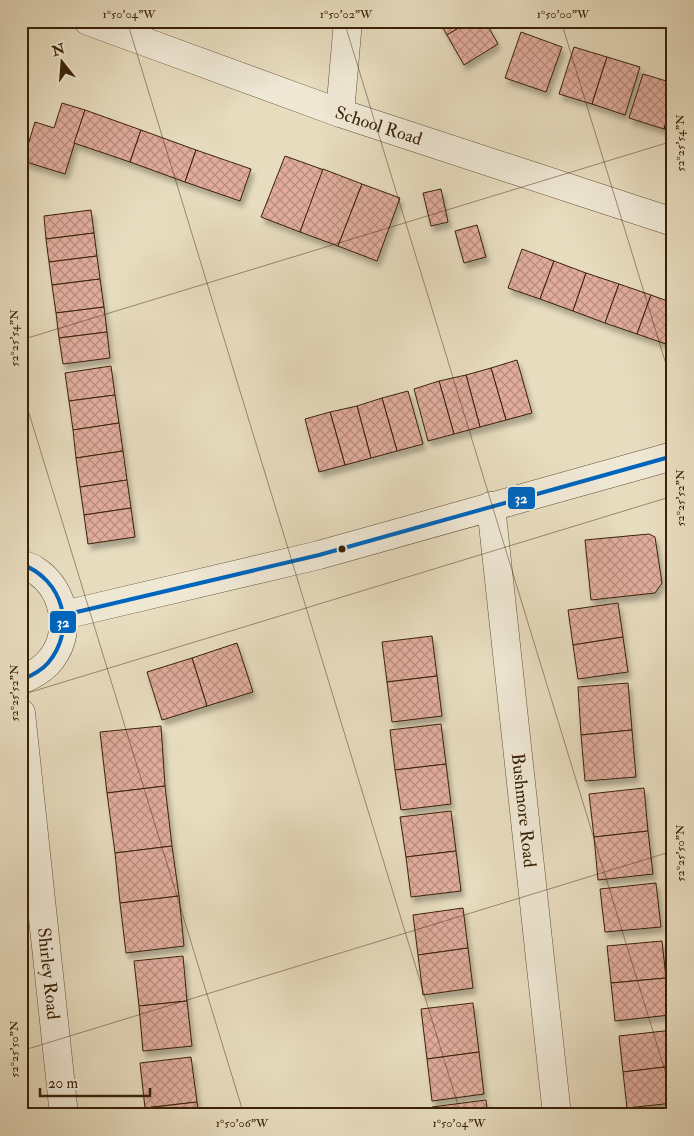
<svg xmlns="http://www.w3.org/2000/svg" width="694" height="1136" font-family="'IM FELL Double Pica',serif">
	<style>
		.building { fill: url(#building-cross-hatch); stroke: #392206; filter: url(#shadow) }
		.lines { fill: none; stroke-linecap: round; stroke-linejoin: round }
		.minor-casing { stroke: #645034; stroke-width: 29 }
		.tertiary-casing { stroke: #645034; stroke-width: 29 }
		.minor { stroke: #efe8d5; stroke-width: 28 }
		.tertiary { stroke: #efe8d5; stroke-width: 28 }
		.bus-1-casing { stroke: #efe8d5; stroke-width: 8 }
		.bus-1 { stroke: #0065bd; stroke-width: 4 }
		.ticks { fill: none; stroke: #392206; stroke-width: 1; stroke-opacity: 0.45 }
		.bus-dot { fill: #392206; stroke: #efe8d5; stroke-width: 2 }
		.labels { text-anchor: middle; stroke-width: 5; stroke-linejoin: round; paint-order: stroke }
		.street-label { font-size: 18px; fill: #392206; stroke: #efe8d5 }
		.line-badge { stroke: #efe8d5; stroke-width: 2 }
		.badge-label { font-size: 14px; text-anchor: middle; font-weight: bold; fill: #fff }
		.neatline { fill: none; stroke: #392206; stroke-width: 2 }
		.ticks-label { font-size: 12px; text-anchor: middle; fill: #392206 }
	</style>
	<defs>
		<pattern id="building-cross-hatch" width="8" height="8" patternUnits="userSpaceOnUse" patternTransform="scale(1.25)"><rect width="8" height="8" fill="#e1ac9d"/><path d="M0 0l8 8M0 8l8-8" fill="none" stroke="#b78c7e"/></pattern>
		<filter id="shadow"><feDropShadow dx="3" dy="5.5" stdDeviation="2.5" flood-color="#0004"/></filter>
	</defs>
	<rect width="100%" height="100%" fill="#e7dcbe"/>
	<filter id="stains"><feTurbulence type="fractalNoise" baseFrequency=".004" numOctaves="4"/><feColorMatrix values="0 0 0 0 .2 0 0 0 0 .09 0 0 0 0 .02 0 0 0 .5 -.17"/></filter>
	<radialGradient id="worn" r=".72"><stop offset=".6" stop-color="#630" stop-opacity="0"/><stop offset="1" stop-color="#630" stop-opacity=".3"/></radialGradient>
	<g class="building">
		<path d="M439 21H470L447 35Z"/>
		<path d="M470 21H485L498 44 464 65 447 35Z"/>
		<path d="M521 32 562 47 546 92 505 78Z"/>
		<path d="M574 47 607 57 592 104 559 94Z"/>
		<path d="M607 57 640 67 625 115 592 104Z"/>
		<path d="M643 74 673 83V100L664 129 629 118Z"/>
		<path d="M673 100V132L664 129Z"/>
		<path d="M62 103 85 110 65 174 23 161 35 122 54 128Z"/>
		<path d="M85 110 141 130 130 162 74 143Z"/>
		<path d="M141 130 196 150 185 182 130 162Z"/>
		<path d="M196 150 251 169 240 201 185 182Z"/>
		<path d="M285 156 324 170 300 232 261 217Z"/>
		<path d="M323 169 362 184 338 246 300 232Z"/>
		<path d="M362 184 400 198 377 261 338 246Z"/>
		<path d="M441 189 448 222 431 226 423 193Z"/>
		<path d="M91 210 94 233 46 239 44 216Z"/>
		<path d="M477 225 486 257 464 263 455 231Z"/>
		<path d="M94 233 97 256 49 262 46 239Z"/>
		<path d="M522 249 554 261 540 299 508 288Z"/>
		<path d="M97 256 100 279 52 285 49 262Z"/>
		<path d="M554 261 586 273 573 311 540 299Z"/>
		<path d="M586 273 619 284 605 323 573 311Z"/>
		<path d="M100 279 104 307 56 313 52 285Z"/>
		<path d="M619 284 651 295 637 334 605 323Z"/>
		<path d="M651 295 673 303V335L669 345 637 334Z"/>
		<path d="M104 307 107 332 59 338 56 313Z"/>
		<path d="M107 332 110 358 63 364 59 338Z"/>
		<path d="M517 360 532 413 506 420 491 368Z"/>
		<path d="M111 366 115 395 69 401 65 373Z"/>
		<path d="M491 368 506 420 480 427 466 375Z"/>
		<path d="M466 375 480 427 454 434 439 381Z"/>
		<path d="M439 381 454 434 428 441 414 389Z"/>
		<path d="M408 391 423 444 397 451 382 398Z"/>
		<path d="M115 395 119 423 73 430 69 401Z"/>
		<path d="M382 398 397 451 371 458 357 406Z"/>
		<path d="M357 406 371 458 345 465 330 412Z"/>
		<path d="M330 412 345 465 319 472 305 419Z"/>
		<path d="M119 423 123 451 76 458 73 430Z"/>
		<path d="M123 451 127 480 80 487 76 458Z"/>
		<path d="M127 480 131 508 84 515 80 487Z"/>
		<path d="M131 508 135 537 88 544 84 515Z"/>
		<path d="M649 534 655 537 662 583 655 593 591 600 585 540Z"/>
		<path d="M618 603 623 637 573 645 568 610Z"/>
		<path d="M432 636 437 676 387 682 382 642Z"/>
		<path d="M623 637 628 672 578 679 573 645Z"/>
		<path d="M237 643 253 692 207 706 192 658Z"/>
		<path d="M192 658 207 706 162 720 147 672Z"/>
		<path d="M437 676 442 716 392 722 387 682Z"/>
		<path d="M628 683 632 730 581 735 578 687Z"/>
		<path d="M441 724 446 764 395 770 390 730Z"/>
		<path d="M161 726 165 786 107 793 100 732Z"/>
		<path d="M632 730 636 777 585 781 581 735Z"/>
		<path d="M446 764 451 804 401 810 395 770Z"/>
		<path d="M165 786 172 846 115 853 107 793Z"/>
		<path d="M644 788 648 831 594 837 589 794Z"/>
		<path d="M451 811 456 851 406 857 400 817Z"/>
		<path d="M648 831 653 874 598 880 594 837Z"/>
		<path d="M172 846 179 896 120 903 115 853Z"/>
		<path d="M456 851 461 891 411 897 406 857Z"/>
		<path d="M656 883 661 927 605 932 600 889Z"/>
		<path d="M179 896 184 946 126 953 120 903Z"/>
		<path d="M463 908 468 948 418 955 413 915Z"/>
		<path d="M662 941 666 978 611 983 607 946Z"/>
		<path d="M468 948 473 988 423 995 418 955Z"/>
		<path d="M183 956 187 1001 139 1006 134 961Z"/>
		<path d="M666 978 670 1015 615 1021 611 983Z"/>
		<path d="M187 1001 192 1046 143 1051 139 1006Z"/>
		<path d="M473 1003 479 1052 427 1059 421 1009Z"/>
		<path d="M673 1030V1066L623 1072 619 1036Z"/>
		<path d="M479 1052 484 1094 432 1101 427 1059Z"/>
		<path d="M191 1057 197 1102 145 1108 140 1063Z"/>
		<path d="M673 1066V1103L627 1108 623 1072Z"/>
		<path d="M486 1100 488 1115H433L432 1107Z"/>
		<path d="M197 1102 199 1115H146L145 1108Z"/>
	</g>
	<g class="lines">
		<defs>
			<g id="minor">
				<path d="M340 113 348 21"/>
				<path id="s1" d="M491 506 557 1115"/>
			</g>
			<g id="tertiary">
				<path id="s2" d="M88 21 340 113 673 222"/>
				<path d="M21 564C26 566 31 567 35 570 66 590 74 636 47 664 40 671 31 676 21 680"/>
				<path d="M64 615 319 555 673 456"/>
				<path id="s3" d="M21 713 64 1115"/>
			</g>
		</defs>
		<use href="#minor" class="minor-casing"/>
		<use href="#tertiary" class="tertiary-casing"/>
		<use href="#minor" class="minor"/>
		<use href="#tertiary" class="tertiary"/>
		<defs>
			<g id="bus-1">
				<path d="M21 564C63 579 77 629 48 663 41 671 31 676 21 680"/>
				<path d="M64 615 319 555 673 456"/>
			</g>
		</defs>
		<use href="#bus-1" class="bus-1-casing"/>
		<use href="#bus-1" class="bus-1"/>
	</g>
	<path class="ticks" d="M127 21 461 1115M344 21 673 1097M561 21 673 387M21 340 673 141M21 387 244 1115M21 695 673 496M21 1051 673 851M21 1097 27 1115"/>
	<circle class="bus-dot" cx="342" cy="549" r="4.5"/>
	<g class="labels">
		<g class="street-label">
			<text dy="6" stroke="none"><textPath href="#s2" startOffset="309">School Road</textPath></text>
			<text dy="6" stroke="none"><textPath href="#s1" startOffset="306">Bushmore Road</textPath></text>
			<text dy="6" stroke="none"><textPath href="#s3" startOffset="262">Shirley Road</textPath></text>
		</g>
	</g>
	<g class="line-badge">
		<rect x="507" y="486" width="29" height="24" rx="5" fill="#0065bd"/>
		<rect x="49" y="610" width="28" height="24" rx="5" fill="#0065bd"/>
	</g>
	<g class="badge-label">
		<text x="521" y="503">32</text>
		<text x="63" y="627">32</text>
	</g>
	<rect width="694" height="1136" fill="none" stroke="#e7dcbe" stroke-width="55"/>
	<g transform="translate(62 62) rotate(343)" stroke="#efe8d5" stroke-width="4" paint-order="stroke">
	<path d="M0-4L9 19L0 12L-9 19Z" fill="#392206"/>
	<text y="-8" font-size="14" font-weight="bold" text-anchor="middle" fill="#392206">N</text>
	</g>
	<path d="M40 1088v8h110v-8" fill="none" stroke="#392206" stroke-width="2.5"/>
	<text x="48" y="1088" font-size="15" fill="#392206" stroke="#efe8d5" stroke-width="4" paint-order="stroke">20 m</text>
	<rect x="28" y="28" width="638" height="1080" class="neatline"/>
	<g class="ticks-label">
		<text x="129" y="18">1°50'04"W</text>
		<text x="346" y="18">1°50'02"W</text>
		<text x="563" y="18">1°50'00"W</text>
		<text transform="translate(680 143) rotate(-90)" y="4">52°25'54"N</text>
		<text transform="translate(14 338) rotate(-90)" y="4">52°25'54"N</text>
		<text transform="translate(680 498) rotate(-90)" y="4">52°25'52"N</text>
		<text transform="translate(14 693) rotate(-90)" y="4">52°25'52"N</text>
		<text transform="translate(680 853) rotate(-90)" y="4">52°25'50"N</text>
		<text transform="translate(14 1049) rotate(-90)" y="4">52°25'50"N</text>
		<text x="242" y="1127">1°50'06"W</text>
		<text x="459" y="1127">1°50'04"W</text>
	</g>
	<rect width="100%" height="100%" filter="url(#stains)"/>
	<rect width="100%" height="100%" fill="url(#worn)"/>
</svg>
